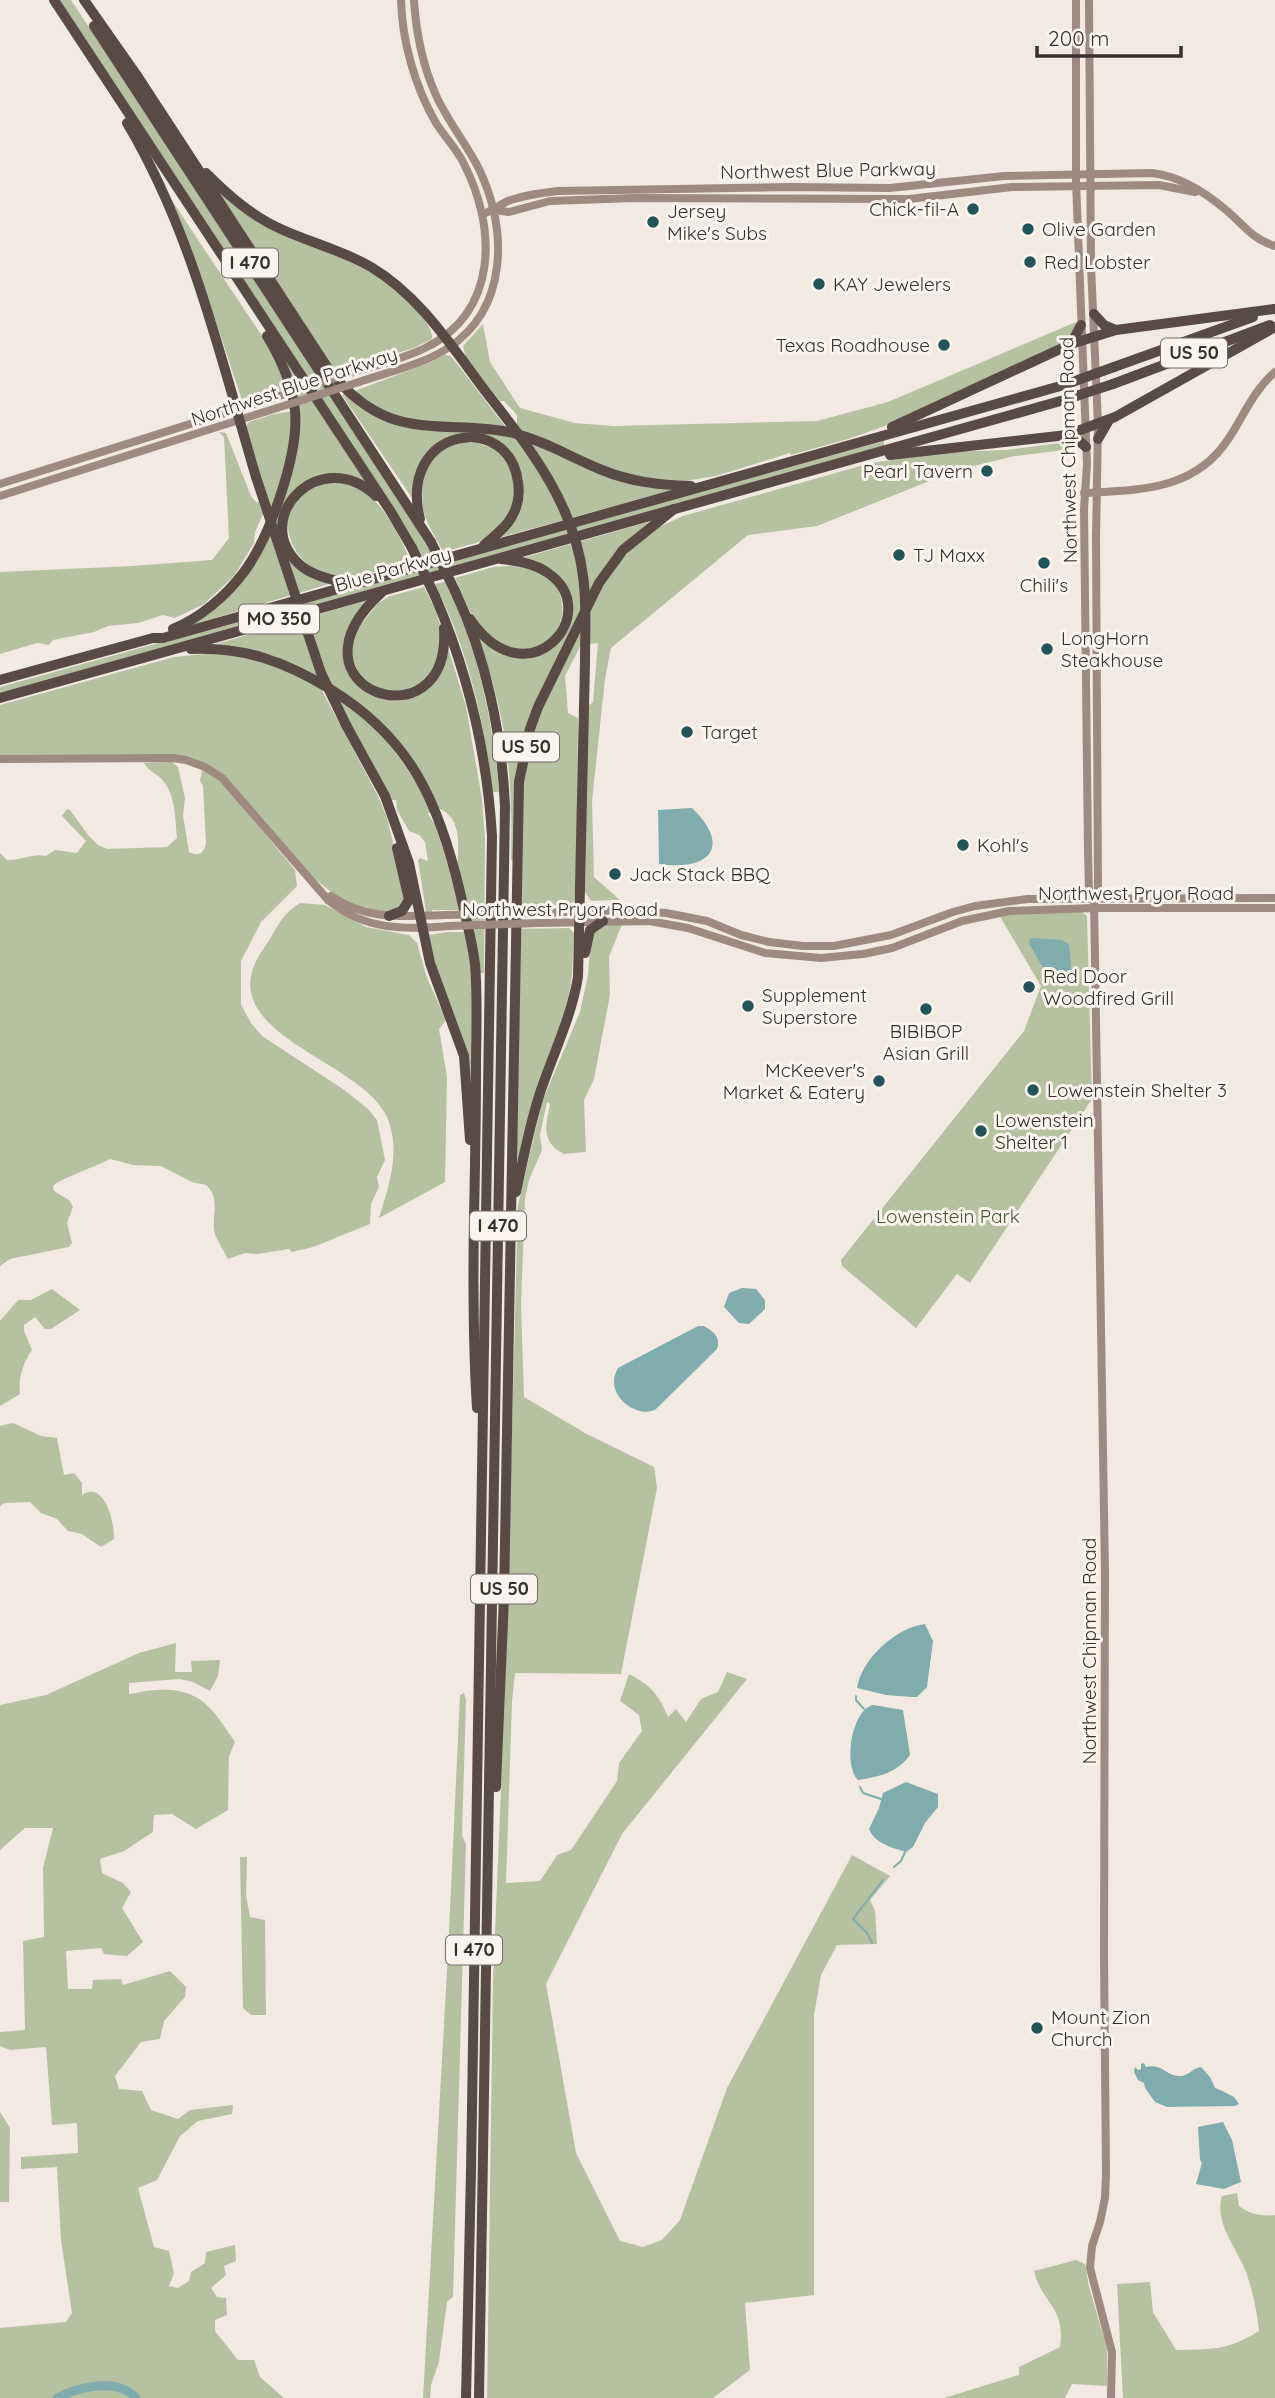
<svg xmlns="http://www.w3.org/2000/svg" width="1275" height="2398" font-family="Quicksand,sans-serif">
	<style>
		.green { fill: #b6c1a1 }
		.water { fill: #80acae }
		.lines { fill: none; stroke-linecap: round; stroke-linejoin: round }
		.stream { stroke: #80acae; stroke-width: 2 }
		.river { stroke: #80acae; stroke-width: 9 }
		.secondary { stroke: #9e8a7e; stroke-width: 8 }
		.highway { stroke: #594a43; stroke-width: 10 }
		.secondary-bridge { stroke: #9e8a7e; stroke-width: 8 }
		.highway-bridge { stroke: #594a43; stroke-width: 10 }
		.poi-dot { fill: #225459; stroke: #faf4ed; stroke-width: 2.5 }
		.labels { text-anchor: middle; stroke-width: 6; stroke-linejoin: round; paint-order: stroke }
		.shield { fill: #faf4ed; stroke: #736b65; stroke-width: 2 }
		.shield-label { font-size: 18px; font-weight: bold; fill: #39302b }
		.street-label { font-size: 19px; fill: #39302b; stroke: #faf4ed }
		.poi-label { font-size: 19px; fill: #39302b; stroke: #faf4ed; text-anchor: start }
		.park-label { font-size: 19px; fill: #475630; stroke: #faf4ed }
	</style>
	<rect width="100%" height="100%" fill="#f2eae1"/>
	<g class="green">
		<path d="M60 0H71L396 492 432 554 422 557Z"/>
		<path d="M209 180 222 192C261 214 300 237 340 257 357 266 375 273 391 286 403 295 435 325 432 339L414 348 335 372Z"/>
		<path d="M169 196 276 357 288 388 243 403 212 310Z"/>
		<path d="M1076 322V331L1070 340 885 426 848 439 791 455 790 453 716 476 685 481 632 478 522 433 517 424V415L504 401H500L466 358 463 346 483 324 490 362 520 408 575 423 613 426 817 421 888 402Z"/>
		<path d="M445 355 451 356 508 430 421 421 387 414 352 392 429 363Z"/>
		<path d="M286 360 368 486 355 478 295 490 284 545 329 584 191 625 245 576 297 442Z"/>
		<path d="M345 394 373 414 508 435 672 490 498 538 523 480 518 464 492 440 439 445 412 498 342 395Z"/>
		<path d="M293 411 289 461 271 511 246 426 249 422 274 414Z"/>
		<path d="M219 432 226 433 251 496 256 502H259L263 514 255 532 254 543 234 576 204 604 175 618 163 615 138 623 108 626 94 632 53 640 49 645 37 643 0 654V572L132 566 212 560 229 538 224 437Z"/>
		<path d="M884 441V446L0 693V687Z"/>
		<path d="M1068 442 1080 448 1015 456 957 470 817 526 748 535 611 648 605 679 592 801 594 877 620 900 591 901 585 892 586 708 593 702 598 643 588 644 583 641 565 676 568 713 578 718 577 879 574 901 571 904 520 907 523 774 539 714 602 588 621 560 636 545 659 527 683 516 871 463 948 452 1006 450Z"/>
		<path d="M477 443 493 448 505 458 517 481 511 515 490 536 476 543 443 552C437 539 427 525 424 512 418 486 426 453 455 444 461 442 470 443 477 443Z"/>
		<path d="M326 482C333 483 342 482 349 484 379 493 399 533 410 561 387 567 354 583 330 576 292 565 271 519 306 491 311 487 320 485 326 482Z"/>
		<path d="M659 519 626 546 532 715 514 859 511 860C512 809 511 759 499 708 494 684 485 659 478 635L486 643 510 656 558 642 567 595 522 558Z"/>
		<path d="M510 566C610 570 549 707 477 622 467 610 462 592 455 578L493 567Z"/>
		<path d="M445 582C478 647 493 720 499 792H493C484 721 468 649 435 584Z"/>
		<path d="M424 587C433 605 447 630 440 651 437 661 430 671 426 681L393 695 362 680 352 658 353 635 378 603 390 596Z"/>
		<path d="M372 599 349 630C351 643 350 669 355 680 358 687 369 694 376 697 415 712 437 680 448 648L466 706 482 799 485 838 484 973H478L457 870C458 850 464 818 438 808L399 746 311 676 209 646Z"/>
		<path d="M224 652 270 663 320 687 379 798 387 818 406 895 405 904 391 912 359 908 336 896 314 878 224 777 204 763 0 755V705L174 657Z"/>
		<path d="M333 695C379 724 406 763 432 811L428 814 435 825 445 856 461 910H432V912H426L418 860 420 858 428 861 425 842 419 835 409 831 397 810 396 800H389Z"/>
		<path d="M172 762 178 767 185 798 183 815 189 852C199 857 204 853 206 843L203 786 200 781 202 771 205 770 218 780 235 798 295 870 297 886 261 922 241 961V1005L251 1023 262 1036 343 1089 368 1109 377 1120 385 1160 377 1177 379 1187 371 1204 370 1224 313 1247 292 1252 289 1249 257 1254 245 1253 228 1259C226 1256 216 1237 215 1235 210 1218 222 1199 206 1185L192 1182 161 1166 133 1165 110 1159C99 1165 58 1180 53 1186L54 1191 69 1200 73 1207 67 1223 72 1243 69 1247 10 1259 0 1266V853L7 860C20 861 33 853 46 856L55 850 77 853 86 841 62 816 67 809 70 810 88 835 98 845 107 849 167 847 177 838C175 819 176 798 164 782 158 773 149 773 144 763Z"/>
		<path d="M300 903 325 905 366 927 409 935 417 943 427 978 446 1020 439 1029 447 1077 445 1182 379 1218C389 1185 402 1149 386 1115 358 1058 204 1032 264 948 277 930 279 916 300 903Z"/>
		<path d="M1081 911 1087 916 1092 1099 970 1283 957 1274 916 1328 842 1266 841 1260 1024 1031 1041 986 999 915Z"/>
		<path d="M622 924 609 957 610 995 594 1079 584 1100 586 1152 564 1154C540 1142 546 1125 550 1104L547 1102 540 1135 542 1150 529 1180 525 1199 521 1305 524 1397 585 1433 654 1467 657 1488 621 1674 515 1673 512 1702 506 1883 540 1881 557 1855 571 1850 617 1781 619 1763 642 1731 639 1715 620 1701 629 1674C651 1686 658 1693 668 1717L676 1709 686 1722 701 1699 718 1692 727 1672 747 1679 622 1834 546 1984 576 2153 620 2241 643 2247 662 2240 680 2220 727 2088 852 1855 890 1876 870 1900 875 1910 877 1944 837 1945 821 1975 814 2015V2295L745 2303 750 2370 713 2398H487L493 1981 505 1694 518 1205 542 1102 580 1012 588 975 591 937 598 927Z"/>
		<path d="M569 928 574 933 572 975 568 1003 516 1167 520 929Z"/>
		<path d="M448 932H466L473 976 471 1080 436 973 429 935Z"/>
		<path d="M52 1289 80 1310 51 1329H45L35 1317 24 1325V1331L32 1350C23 1363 18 1378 20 1394L0 1406V1321L18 1300H31Z"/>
		<path d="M13 1423 41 1436 57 1438 64 1475 74 1473 82 1483V1495C104 1480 115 1522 114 1539L101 1547 82 1534 68 1531 57 1519 41 1513 30 1502 4 1503 0 1506V1426Z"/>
		<path d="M176 1643 175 1672H192L191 1661 220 1660 218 1676 210 1691 193 1682 180 1679 129 1683V1694C138 1693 147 1690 157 1690 200 1687 213 1709 235 1742L229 1756 228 1810 196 1829 172 1814 154 1815 153 1832 124 1851 100 1859 102 1873 123 1883 131 1892 122 1908 143 1942 127 1956 104 1954 101 1948 66 1951 68 1989H92L93 1980 121 1979 123 1985 170 1971 186 1987 185 1997 164 2021 160 2039 141 2042 115 2076 119 2089 142 2091 151 2110 178 2119 190 2110 233 2105 232 2114 198 2121 180 2136 157 2180 138 2188 154 2247 169 2251 174 2273 169 2286 178 2288 189 2281 191 2272 205 2263 206 2252 235 2245 236 2261 224 2266 226 2275 211 2288 217 2297 226 2298 227 2315 215 2320V2331L238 2360H254L260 2377 284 2398H0V2328L66 2322 72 2313 61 2240 57 2167 21 2169V2157L78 2153 77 2123 52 2125 46 2047 10 2050 0 2046V2032L25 2030 23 1941 44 1937 43 1868 53 1828H25L0 1850V1705L46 1695 139 1653Z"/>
		<path d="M464 1693 466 1700 462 1835 466 1844 453 2297 447 2302 439 2362 431 2385 430 2398H423L448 1953 460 1695Z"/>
		<path d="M240 1857H247L246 1895 250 1917 265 1920 266 2015H251L243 2008Z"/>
		<path d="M0 2112 10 2128 9 2202H0Z"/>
		<path d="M1237 2193 1239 2206C1251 2215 1261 2216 1275 2215V2398H1123L1117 2284 1150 2282 1153 2312 1176 2350C1212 2349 1227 2351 1259 2331 1257 2311 1253 2292 1246 2272 1237 2248 1214 2224 1222 2196Z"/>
		<path d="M1076 2260 1085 2264 1089 2287 1107 2348V2386L1072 2384 1065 2398H944L1019 2375V2367L1060 2347C1066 2307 1042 2304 1034 2271Z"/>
	</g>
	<g class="water">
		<path d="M692 808C733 848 708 871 659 864L658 810Z"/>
		<path d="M1032 938 1061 940 1069 944C1070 949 1072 975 1071 979 1044 980 1042 963 1029 944L1030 939Z"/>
		<path d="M742 1288 756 1289 765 1300V1309L749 1324 739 1323 724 1307 729 1293Z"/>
		<path d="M698 1326H704C713 1331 721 1337 717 1349L656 1409C638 1420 602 1395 618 1368Z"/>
		<path d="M925 1624 933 1641 927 1687 917 1697H912L886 1695 857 1688C861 1659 897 1627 925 1624Z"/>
		<path d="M873 1705 903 1710 910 1755C897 1773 878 1777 858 1780 843 1766 851 1710 873 1705Z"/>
		<path d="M906 1782 938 1794V1807L925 1823 913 1847 906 1852C893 1848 874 1843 869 1829L879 1808 883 1793Z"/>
		<path d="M1144 2063 1146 2067C1163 2063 1167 2077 1180 2076 1188 2076 1193 2068 1201 2067L1210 2077 1215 2088C1219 2089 1228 2094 1234 2097L1239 2104 1235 2106 1167 2107 1155 2102 1145 2088 1144 2083 1138 2080 1134 2072 1135 2067 1138 2070 1141 2069V2064Z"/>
		<path d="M1223 2122 1232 2140 1241 2182 1224 2189 1196 2184 1202 2163 1200 2160 1198 2127Z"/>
	</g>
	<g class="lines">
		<g class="stream">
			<path d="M856 1696V1700L864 1709"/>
			<path d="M860 1787 863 1793 881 1799"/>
			<path d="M894 1867 901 1861 905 1852"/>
			<path d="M872 1943 867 1933 853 1919 883 1880"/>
		</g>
		<path class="river" d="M57 2398C79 2387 117 2377 136 2398"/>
		<g class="secondary">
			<path d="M1076 0V181L1087 464 1084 509 1088 852 1089 891 1094 898"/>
			<path d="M1089 0 1091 266 1098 424 1096 539 1098 889 1094 898 1105 1573 1104 1954 1106 2173 1105 2198 1100 2222 1092 2246 1090 2268 1112 2352 1111 2398"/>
			<path d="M494 210 509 212 550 201 634 198 909 199 1012 187 1159 185 1195 192"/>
			<path d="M483 214C492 211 499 205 508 201 524 195 541 193 558 191L790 187 890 188 1004 176 1152 173C1179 176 1206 193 1226 210 1243 224 1253 240 1275 246"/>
			<path d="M354 372C377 365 403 359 425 348 499 312 497 227 463 162 456 148 444 136 436 123 415 87 402 41 401 0"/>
			<path d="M359 382C388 372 422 365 448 348 509 308 507 230 480 171 467 144 447 121 435 93 422 63 416 32 414 0"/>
			<path d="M0 484 276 397"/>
			<path d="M1084 493C1139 490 1195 491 1229 438 1244 415 1254 390 1275 372"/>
			<path d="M0 496 277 408"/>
			<path d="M0 759 172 758 186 760 205 767 222 778 329 901C365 930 404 930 449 926"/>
			<path d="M331 896C366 921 405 916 446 915"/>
			<path d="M537 913 623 910 666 913 707 921 741 935 769 942 803 946H834L891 935 953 912 975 906 1028 899 1275 898"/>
			<path d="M539 923 649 921 688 928 765 953 821 958 863 954 892 948 962 921 1009 911 1095 908H1275"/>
		</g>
		<g class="highway">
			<path d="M54 0 391 512 412 548"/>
			<path d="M84 0 136 74 331 373C348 393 366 409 390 418 429 432 473 423 513 433 545 441 572 458 602 470 631 482 660 485 691 486"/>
			<path d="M94 26 431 542"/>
			<path d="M127 123C192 232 220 356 256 477"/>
			<path d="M206 173C229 196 253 217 283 230 312 243 344 251 371 267 422 297 455 352 490 397"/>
			<path d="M1094 314 1104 325 1116 330"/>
			<path d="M1071 344 1081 325"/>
			<path d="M1114 367 1253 317"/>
			<path d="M1113 384 1270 325"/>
			<path d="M892 427 1071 344 1116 330 1274 309"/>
			<path d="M1067 435 1077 439 1086 447"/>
			<path d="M1098 439 1109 420"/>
			<path d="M890 455 1067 435 1115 417 1275 327"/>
			<path d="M420 519C397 427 509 410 518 482 520 495 518 507 511 518 505 529 493 537 484 545"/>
			<path d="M348 584C331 579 312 576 299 564 249 517 321 444 376 496"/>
			<path d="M455 591C486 657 502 734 505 807L479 2398"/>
			<path d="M382 592C275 689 452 749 444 628"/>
			<path d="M435 596C468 673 487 752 492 836L471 2171 466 2398"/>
			<path d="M470 619C527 703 606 613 548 573 534 563 517 561 501 559"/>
			<path d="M173 629C200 618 226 596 244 572 270 537 299 454 295 411 292 383 281 359 267 336"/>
			<path d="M191 649C244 647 284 661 330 689 411 738 439 803 460 892 465 915 472 940 475 964 478 999 476 1035 476 1070 476 1119 475 1168 474 1218 473 1281 473 1345 477 1408"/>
			<path d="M0 680 153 638H163L1064 385"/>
			<path d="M0 698 1064 400"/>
			<path d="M346 725 385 796 409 863 430 963 464 1056 470 1140"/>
			<path d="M389 916 402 911 409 900 397 848"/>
			<path d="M585 953 590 930 603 921"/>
			<path d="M516 1192C523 1160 529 1128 539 1096 552 1056 571 1019 578 977L585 662"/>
			<path d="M496 1787 504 1597 519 782 530 729 538 707 599 583 623 550 674 509"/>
		</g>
		<g class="secondary-bridge">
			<path d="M276 397 354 372"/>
			<path d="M277 408 359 382"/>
			<path d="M446 915 537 913"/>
			<path d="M449 926 539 923"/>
		</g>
		<g class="highway-bridge">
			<path d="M1064 385 1114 367"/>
			<path d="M490 397C532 451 574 505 583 576 587 604 585 634 585 662"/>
			<path d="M1064 400 1113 384"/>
			<path d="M256 477 321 673 346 725"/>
			<path d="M431 542 455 591"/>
			<path d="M412 548 435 596"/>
		</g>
	</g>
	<g class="poi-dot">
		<circle cx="973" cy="209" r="7"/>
		<circle cx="653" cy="222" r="7"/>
		<circle cx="1028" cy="229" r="7"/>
		<circle cx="1030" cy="262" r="7"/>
		<circle cx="819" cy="284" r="7"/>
		<circle cx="944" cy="345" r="7"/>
		<circle cx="987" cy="471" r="7"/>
		<circle cx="899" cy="555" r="7"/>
		<circle cx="1044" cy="563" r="7"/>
		<circle cx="1047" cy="649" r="7"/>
		<circle cx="687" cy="732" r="7"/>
		<circle cx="963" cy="845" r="7"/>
		<circle cx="615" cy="874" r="7"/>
		<circle cx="1029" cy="987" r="7"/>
		<circle cx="748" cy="1006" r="7"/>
		<circle cx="926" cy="1009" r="7"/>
		<circle cx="879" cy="1081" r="7"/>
		<circle cx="1033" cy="1090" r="7"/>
		<circle cx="981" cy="1131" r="7"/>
		<circle cx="1037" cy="2028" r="7"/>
	</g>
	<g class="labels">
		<g class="shield">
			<rect x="222" y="248.5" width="56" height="29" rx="5"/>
			<rect x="1161" y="338.5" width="66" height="29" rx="5"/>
			<rect x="239" y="604.5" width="80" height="29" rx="5"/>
			<rect x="493" y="732.5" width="66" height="29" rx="5"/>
			<rect x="470" y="1211.5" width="56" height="29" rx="5"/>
			<rect x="471" y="1574.5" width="66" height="29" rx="5"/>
			<rect x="446" y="1935.5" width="56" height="29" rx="5"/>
		</g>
		<g class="shield-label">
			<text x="250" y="269">I 470</text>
			<text x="1194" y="359">US 50</text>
			<text x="279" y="625">MO 350</text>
			<text x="526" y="753">US 50</text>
			<text x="498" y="1232">I 470</text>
			<text x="504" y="1595">US 50</text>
			<text x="474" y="1956">I 470</text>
		</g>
		<g class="street-label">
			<text transform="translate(828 170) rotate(-1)" y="7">Northwest Blue Parkway</text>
			<text transform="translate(294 386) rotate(-18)" y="7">Northwest Blue Parkway</text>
			<text transform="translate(1068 450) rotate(-91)" y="7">Northwest Chipman Road</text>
			<text transform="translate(393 569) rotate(-16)" y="7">Blue Parkway</text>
			<text x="1136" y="900">Northwest Pryor Road</text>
			<text x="560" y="916">Northwest Pryor Road</text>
			<text transform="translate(1089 1651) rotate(-90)" y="7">Northwest Chipman Road</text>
		</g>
		<g class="poi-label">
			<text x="959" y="216" text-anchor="end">Chick-fil-A</text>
			<text x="667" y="218">Jersey<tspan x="667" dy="22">Mike's Subs</tspan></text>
			<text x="1042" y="236">Olive Garden</text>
			<text x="1044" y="269">Red Lobster</text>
			<text x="833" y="291">KAY Jewelers</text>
			<text x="930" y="352" text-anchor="end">Texas Roadhouse</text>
			<text x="973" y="478" text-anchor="end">Pearl Tavern</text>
			<text x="913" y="562">TJ Maxx</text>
			<text x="1044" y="592" text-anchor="middle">Chili's</text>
			<text x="1061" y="645">LongHorn<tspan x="1061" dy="22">Steakhouse</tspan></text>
			<text x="701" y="739">Target</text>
			<text x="977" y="852">Kohl's</text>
			<text x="629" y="881">Jack Stack BBQ</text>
			<text x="1043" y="983">Red Door<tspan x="1043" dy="22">Woodfired Grill</tspan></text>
			<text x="762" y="1002">Supplement<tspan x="762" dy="22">Superstore</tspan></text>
			<text x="926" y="1038" text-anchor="middle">BIBIBOP<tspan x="926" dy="22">Asian Grill</tspan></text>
			<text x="865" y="1077" text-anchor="end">McKeever's<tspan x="865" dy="22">Market &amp; Eatery</tspan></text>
			<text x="1047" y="1097">Lowenstein Shelter 3</text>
			<text x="995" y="1127">Lowenstein<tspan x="995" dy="22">Shelter 1</tspan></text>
			<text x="1051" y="2024">Mount Zion<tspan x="1051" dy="22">Church</tspan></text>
		</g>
		<g class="park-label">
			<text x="948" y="1223">Lowenstein Park</text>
		</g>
	</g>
	<path d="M1037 46v10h144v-10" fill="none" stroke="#39302b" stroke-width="3.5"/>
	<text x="1048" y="46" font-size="21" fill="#39302b" stroke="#faf4ed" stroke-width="5" paint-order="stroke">200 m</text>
</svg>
